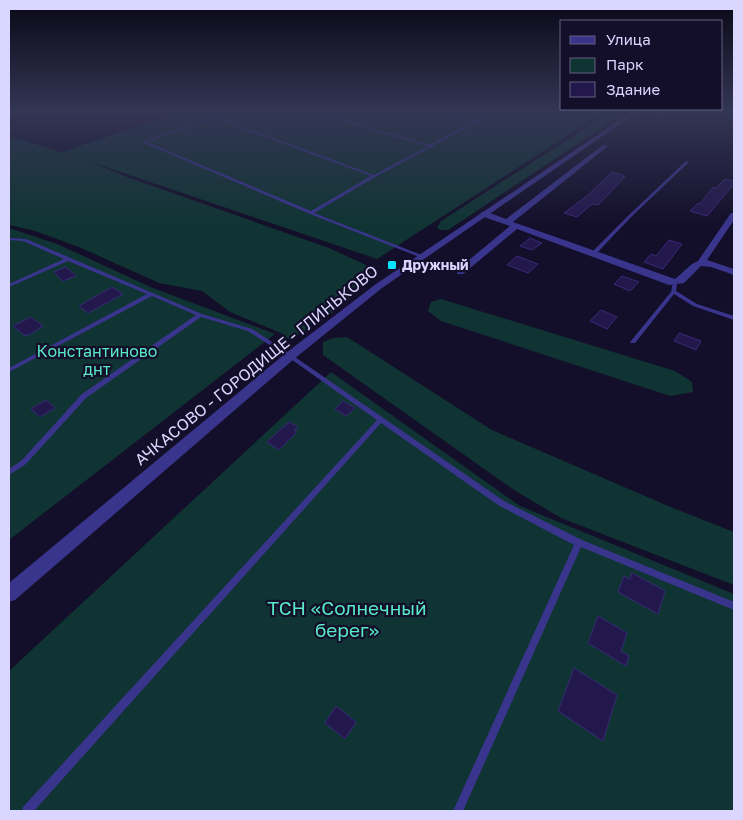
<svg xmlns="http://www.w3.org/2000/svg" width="743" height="820" font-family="'Golos Text',sans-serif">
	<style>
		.green { fill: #103433 }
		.building { fill: #23184c; stroke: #392979 }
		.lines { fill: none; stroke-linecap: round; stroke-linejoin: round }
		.service { fill: #39358c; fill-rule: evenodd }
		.minor { fill: #39358c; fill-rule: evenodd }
		.tertiary { fill: #39358c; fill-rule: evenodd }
		.poi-dot { fill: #02e3ff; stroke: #130e29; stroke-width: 2 }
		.labels { text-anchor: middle; stroke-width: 4.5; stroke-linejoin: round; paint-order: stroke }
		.far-poi-label { font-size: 14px; font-weight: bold; fill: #dbd6ff; stroke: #130e29; text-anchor: start }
		.park-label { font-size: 16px; fill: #58e9c6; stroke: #130e29 }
		.street-label { font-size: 16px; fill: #dbd6ff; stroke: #130e29 }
		.near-park-label { font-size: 19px; fill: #58e9c6; stroke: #130e29 }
	</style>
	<rect width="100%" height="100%" fill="#130e29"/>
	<g class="green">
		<path d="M184 111H605L377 259 85 160 127 177 329 248 366 265 374 278 330 315 290 340 281 333 230 312 202 291 159 283 79 247 35 231 9 225V136L79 158 62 152Z"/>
		<path d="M612 111H627L448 230H441L437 228 441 221Z"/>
		<path d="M9 228 57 244 153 288 275 334 9 540Z"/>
		<path d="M441 299 675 371 692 382 693 392 670 396 441 321 428 311 431 302Z"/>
		<path d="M347 337 492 430 673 508 734 532V585L561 518 514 490 323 355V342L333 338Z"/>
		<path d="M331 372 520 506 734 594V811H9V671Z"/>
	</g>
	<g class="building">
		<path d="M612 172 623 175 622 176 625 177 598 205 592 204 577 217 564 213 587 196Z"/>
		<path d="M725 179 734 181V184L707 216 690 211 698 203 700 204 713 187 716 188Z"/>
		<path d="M530 238 542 243 532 250 520 246Z"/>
		<path d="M669 240 682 244 663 269 644 262 651 254 656 256Z"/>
		<path d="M517 256 538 264 528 273 507 265Z"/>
		<path d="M66 267 76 276 63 281 54 272Z"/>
		<path d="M622 276 639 282 630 291 614 284Z"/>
		<path d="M112 287 123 294 88 313 79 306Z"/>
		<path d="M601 310 617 317 607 329 590 321Z"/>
		<path d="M31 317 43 326 29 335H24L13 326Z"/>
		<path d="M679 333 701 341 696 350 674 341Z"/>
		<path d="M46 400 55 408 40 417 31 409Z"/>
		<path d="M343 401 355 408 346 416 335 409Z"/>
		<path d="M289 422 298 427 294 430 297 432 279 450 267 442Z"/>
		<path d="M632 573 665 591 658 614 618 592 624 576 630 579Z"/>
		<path d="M598 616 627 633 621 651 629 656 626 666 588 643Z"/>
		<path d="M574 668 617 695 603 741 558 711Z"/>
		<path d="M336 706 356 722 345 739 325 723Z"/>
	</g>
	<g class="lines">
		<g class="service">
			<path d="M230 111H233L217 117 374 175 428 146 311 112V111H314L430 145 473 122 431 112V111H434L475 121 495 111H498L375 177 314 213 424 256V258H422L310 214 142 142ZM214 118 371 176 311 211 147 142Z"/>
			<path d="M661 111H664L659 115H657V113Z"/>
			<path d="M686 161 689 162 630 218 595 255H591V253L628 216Z"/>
			<path d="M9 238 26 239 202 314 252 329 292 355 504 501 582 540 734 602V610L581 547 463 811H453L574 545 498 505 381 423 34 811H22L23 807 377 420 288 357 248 331 201 317 86 398 26 464 9 475V469L22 460 82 394 196 315 152 296 9 372V368L147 294 68 261 9 287V284L64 259 23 241 9 240Z"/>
			<path d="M673 282H677V283L676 291 697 304 734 316V320L693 306 674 294 635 343H631L630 342 631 341 671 292Z"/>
		</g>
		<path class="minor" d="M603 145 608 146 513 222 675 279 692 264 698 261 731 213H734V220L707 260 734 269V275L711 267 701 266 684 283 669 285 517 229 463 274H457V270L510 226 481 216V212H487L506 219Z"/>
		<path class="tertiary" d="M633 111H639L382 288 294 359 15 600 9 602V583L286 353 376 284Z"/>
	</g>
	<linearGradient id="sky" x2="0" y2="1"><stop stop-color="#0a0817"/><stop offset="0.49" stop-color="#333654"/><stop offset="1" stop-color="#333654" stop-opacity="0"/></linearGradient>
	<rect width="743" height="226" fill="url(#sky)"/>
	<rect class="poi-dot" x="387" y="260" width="10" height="10" rx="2.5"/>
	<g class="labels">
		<g class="far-poi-label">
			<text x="402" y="270">Дружный</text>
		</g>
		<g class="park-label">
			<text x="97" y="357">Константиново<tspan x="97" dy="18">днт</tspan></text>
		</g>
		<g class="street-label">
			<text transform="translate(256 365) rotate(-39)" y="6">АЧКАСОВО - ГОРОДИЩЕ - ГЛИНЬКОВО</text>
		</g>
		<g class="near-park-label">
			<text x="347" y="615">ТСН «Солнечный<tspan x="347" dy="22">берег»</tspan></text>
		</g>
	</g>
	<rect width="743" height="820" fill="none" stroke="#dbd6ff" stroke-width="20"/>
	<rect x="560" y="20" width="162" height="90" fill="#130e29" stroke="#635e7f"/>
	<rect x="570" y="36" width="25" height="8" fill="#39358c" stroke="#635e7f"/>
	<text x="606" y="45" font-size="15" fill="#dbd6ff">Улица</text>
	<rect x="570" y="58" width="25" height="15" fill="#103433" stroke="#635e7f"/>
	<text x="606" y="70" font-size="15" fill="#dbd6ff">Парк</text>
	<rect x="570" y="82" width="25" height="15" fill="#23184c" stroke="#635e7f"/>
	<text x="606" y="95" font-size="15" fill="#dbd6ff">Здание</text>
</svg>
